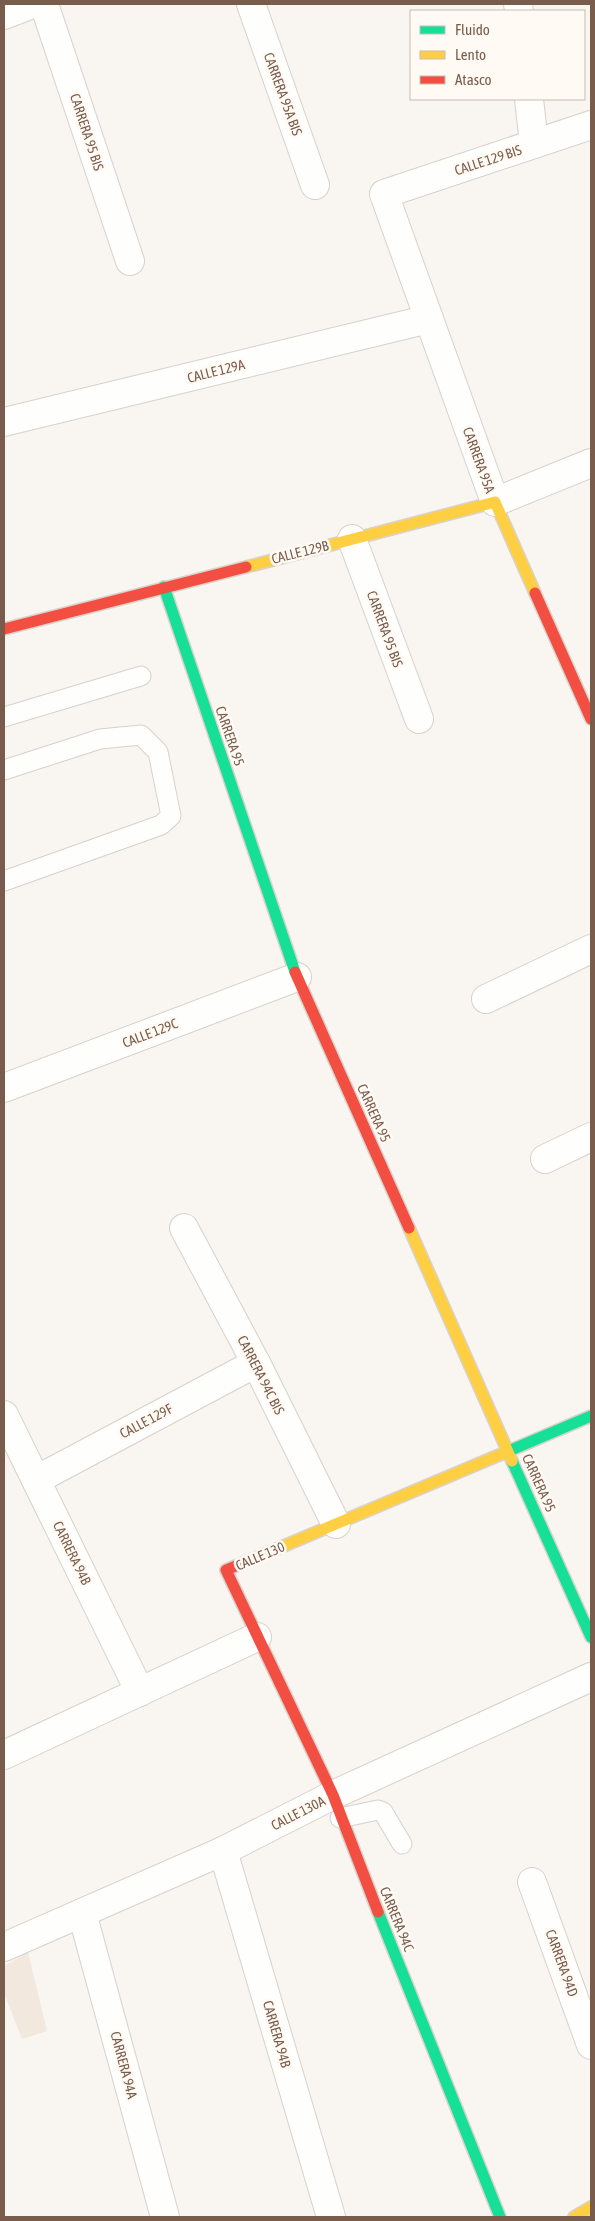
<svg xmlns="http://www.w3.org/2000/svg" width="595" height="2221" font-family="'Asap Condensed',sans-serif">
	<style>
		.residential { fill: #f2e8de }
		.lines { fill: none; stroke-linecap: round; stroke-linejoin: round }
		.lane-casing { stroke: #d7d1cb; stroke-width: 21 }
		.street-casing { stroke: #d7d1cb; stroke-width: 30 }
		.fast-casing { stroke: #d9d2cb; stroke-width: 14 }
		.slow-casing { stroke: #d9d2cb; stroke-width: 14 }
		.jam-casing { stroke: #d9d2cb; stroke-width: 14 }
		.lane { stroke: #fefefd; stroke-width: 19 }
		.street { stroke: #fefefd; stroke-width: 28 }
		.fast { stroke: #16e098; stroke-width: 11 }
		.slow { stroke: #ffcf43; stroke-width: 11 }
		.jam { stroke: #f24e42; stroke-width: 11 }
		.labels { text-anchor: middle; stroke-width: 5; stroke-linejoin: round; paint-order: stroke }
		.street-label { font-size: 14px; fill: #7a5c4d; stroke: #fffaf3 }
	</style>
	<rect width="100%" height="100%" fill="#f9f5f0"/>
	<path class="residential" d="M28 1952 47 2031 22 2039 4 1993V1966Z"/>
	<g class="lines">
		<defs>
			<g id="lane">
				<path d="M4 717 141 676"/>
				<path d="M4 770 100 739 141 735 158 752 171 816 161 825 4 881"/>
				<path d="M340 1818 378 1810 383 1812 402 1844"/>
			</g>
			<g id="street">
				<path d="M44 4 130 261"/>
				<path d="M251 4 315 185"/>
				<path d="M518 4 519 11"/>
				<path d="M4 15 33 4"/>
				<path d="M529 99 534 144"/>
				<path d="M591 125 384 194 495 502 591 463"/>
				<path d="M4 422 429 319"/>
				<path d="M352 539 419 719"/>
				<path d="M486 999 591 949"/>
				<path d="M4 1088 297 977"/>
				<path d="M545 1159 591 1137"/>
				<path d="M184 1228 256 1363 336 1524"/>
				<path d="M4 1415 140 1692"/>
				<path d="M36 1480 256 1363"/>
				<path d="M4 1755 257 1637"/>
				<path d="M223 1851 331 2217"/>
				<path d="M532 1882 591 2045"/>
				<path d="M82 1913 165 2217"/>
				<path d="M4 1947 223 1851 333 1795 591 1677"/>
			</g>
			<g id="fast">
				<path d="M164 587 295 972"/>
				<path d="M504 1453 591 1416"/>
				<path d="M512 1461 591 1637"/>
				<path d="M378 1912 500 2217"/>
			</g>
			<g id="slow">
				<path d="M246 567 495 502 535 593"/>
				<path d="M409 1228 512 1461"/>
				<path d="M260 1556 504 1453"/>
				<path d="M574 2217 591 2207"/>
			</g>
			<g id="jam">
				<path d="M535 593 591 719"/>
				<path d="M4 629 246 567"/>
				<path d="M295 972 409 1228"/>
				<path d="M260 1556 226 1570 333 1795 378 1912"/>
			</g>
		</defs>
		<use href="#lane" class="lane-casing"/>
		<use href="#street" class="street-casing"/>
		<use href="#fast" class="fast-casing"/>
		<use href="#slow" class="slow-casing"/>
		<use href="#jam" class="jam-casing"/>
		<use href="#lane" class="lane"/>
		<use href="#street" class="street"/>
		<use href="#fast" class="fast"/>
		<use href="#slow" class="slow"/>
		<use href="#jam" class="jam"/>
	</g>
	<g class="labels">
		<g class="street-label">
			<text transform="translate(283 94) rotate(70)" y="5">CARRERA 95A BIS</text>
			<text transform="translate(87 132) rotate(72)" y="5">CARRERA 95 BIS</text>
			<text transform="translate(488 160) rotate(-18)" y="5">CALLE 129 BIS</text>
			<text transform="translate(216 371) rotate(-14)" y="5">CALLE 129A</text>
			<text transform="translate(479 460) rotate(70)" y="5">CARRERA 95A</text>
			<text transform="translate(300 552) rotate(-14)" y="5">CALLE 129B</text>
			<text transform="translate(385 629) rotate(70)" y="5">CARRERA 95 BIS</text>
			<text transform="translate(230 736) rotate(71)" y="5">CARRERA 95</text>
			<text transform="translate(150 1033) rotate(-21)" y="5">CALLE 129C</text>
			<text transform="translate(374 1113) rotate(66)" y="5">CARRERA 95</text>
			<text transform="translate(261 1375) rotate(63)" y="5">CARRERA 94C BIS</text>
			<text transform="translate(146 1421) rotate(-28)" y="5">CALLE 129F</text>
			<text transform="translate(539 1483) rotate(66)" y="5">CARRERA 95</text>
			<text transform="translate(72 1553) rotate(64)" y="5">CARRERA 94B</text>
			<text transform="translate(260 1556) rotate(-23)" y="5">CALLE 130</text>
			<text transform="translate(298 1813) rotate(-27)" y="5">CALLE 130A</text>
			<text transform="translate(397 1919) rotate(68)" y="5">CARRERA 94C</text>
			<text transform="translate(562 1963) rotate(70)" y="5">CARRERA 94D</text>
			<text transform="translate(277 2034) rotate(74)" y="5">CARRERA 94B</text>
			<text transform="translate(124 2065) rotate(75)" y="5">CARRERA 94A</text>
		</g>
	</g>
	<rect width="595" height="2221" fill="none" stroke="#7a5c4d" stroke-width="10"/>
	<rect x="410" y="10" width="175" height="90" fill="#fffaf3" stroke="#cabbb1"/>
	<rect x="420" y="26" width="25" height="8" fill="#16e098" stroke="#cabbb1"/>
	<text x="455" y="35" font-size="15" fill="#7a5c4d">Fluido</text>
	<rect x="420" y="51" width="25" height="8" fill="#ffcf43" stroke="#cabbb1"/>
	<text x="455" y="60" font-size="15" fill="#7a5c4d">Lento</text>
	<rect x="420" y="76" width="25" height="8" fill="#f24e42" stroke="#cabbb1"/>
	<text x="455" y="85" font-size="15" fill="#7a5c4d">Atasco</text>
</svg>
